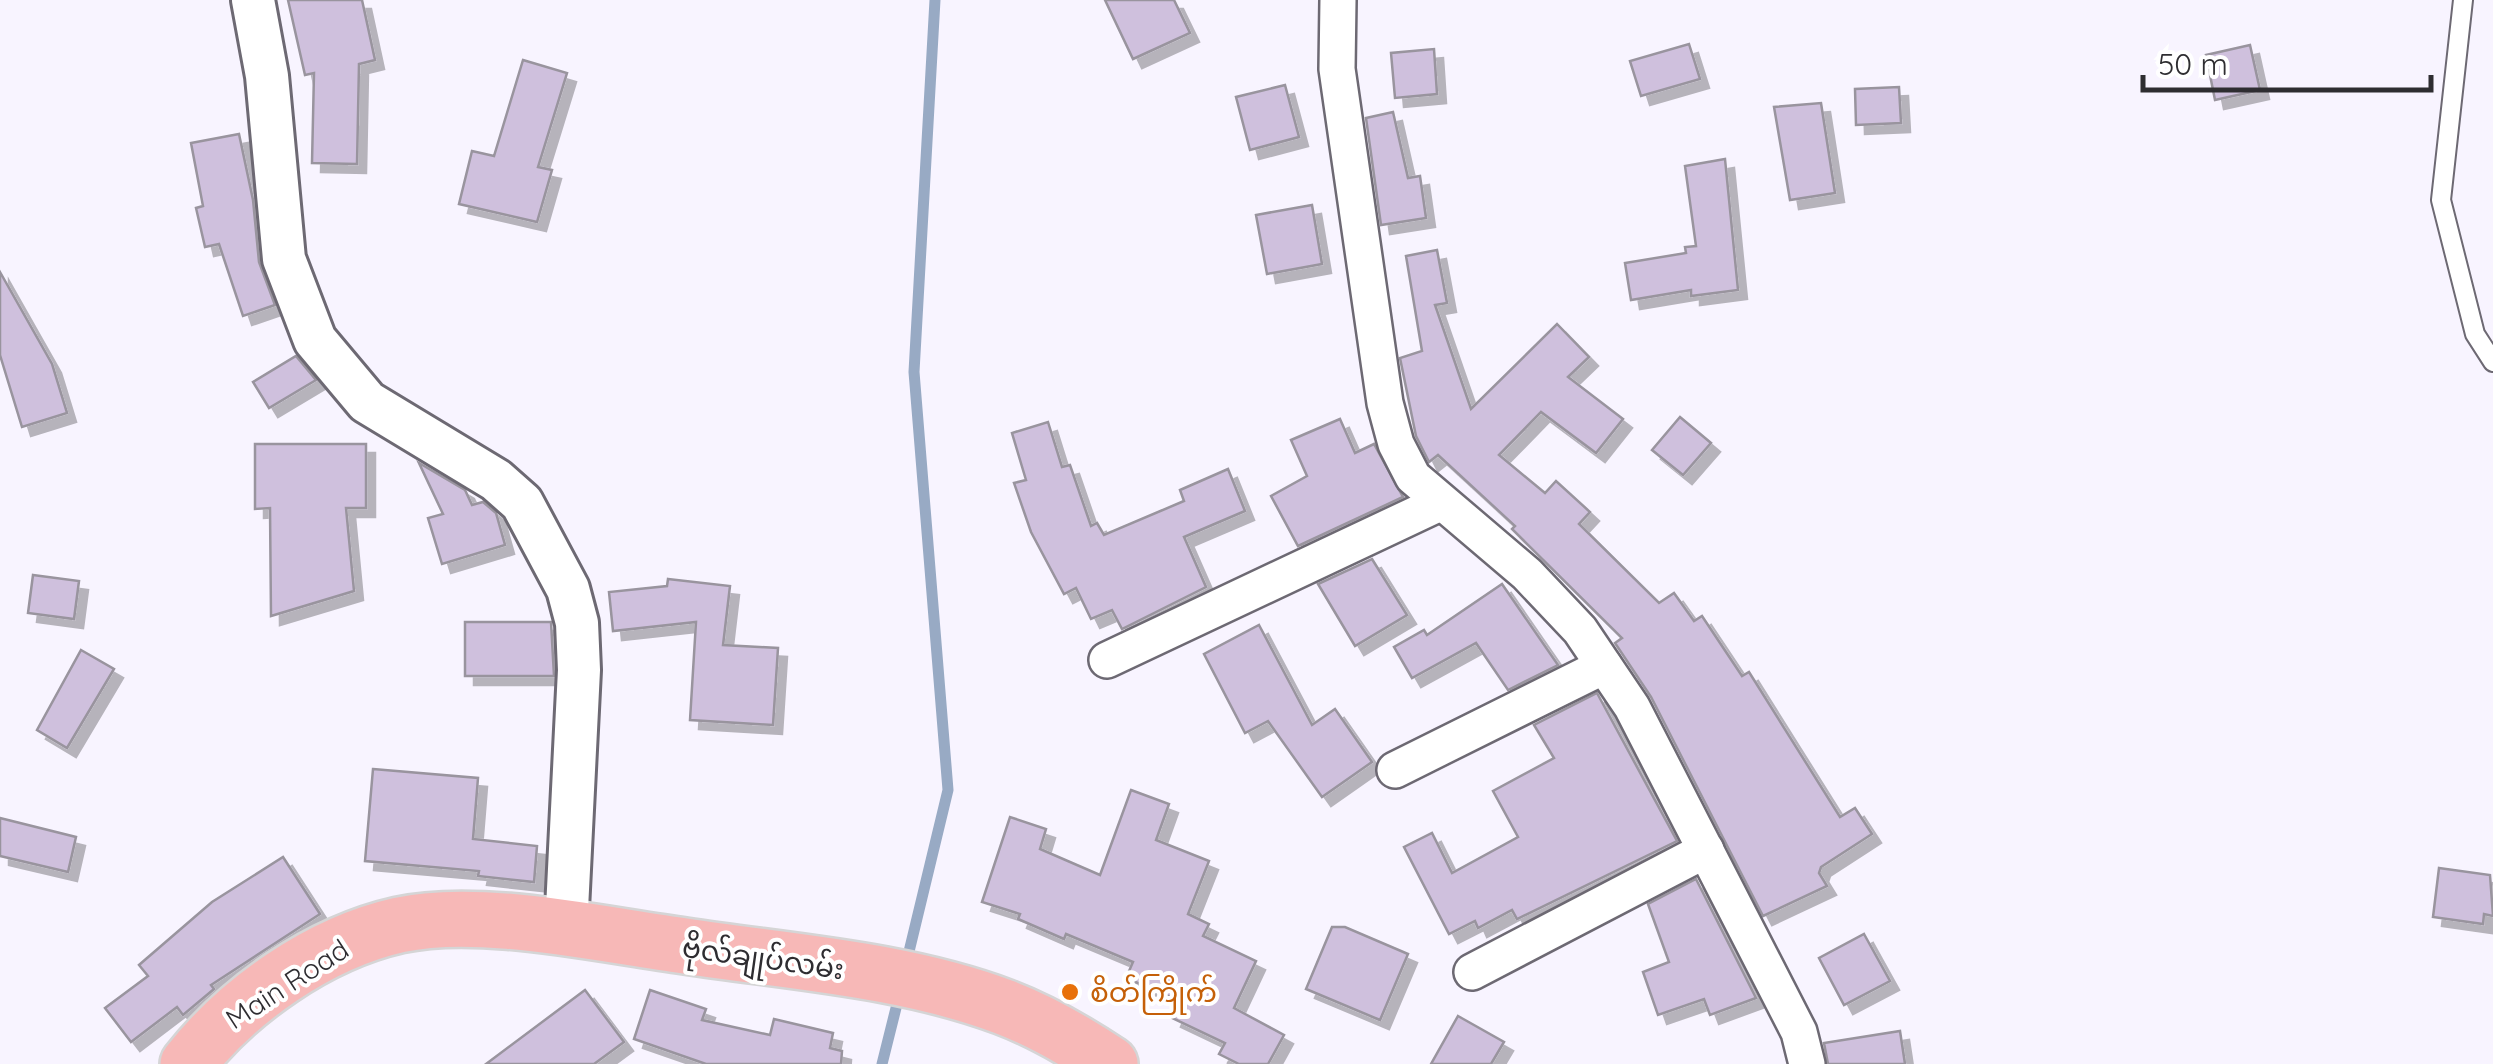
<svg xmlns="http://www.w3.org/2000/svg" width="2493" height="1064" font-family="Quicksand,'Noto Sans Myanmar',sans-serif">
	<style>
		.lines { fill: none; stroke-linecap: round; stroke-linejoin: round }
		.stream { stroke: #98aac4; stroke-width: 11 }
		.building { fill: #cfc0dd; stroke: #99949e; stroke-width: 2.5; filter: url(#shadow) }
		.service-casing { stroke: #6d6973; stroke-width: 22 }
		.minor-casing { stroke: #6d6973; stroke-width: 40 }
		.tertiary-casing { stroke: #6d6973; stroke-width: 48 }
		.primary-casing { stroke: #d5d5d6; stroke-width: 60 }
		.service { stroke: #fff; stroke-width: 18 }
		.minor { stroke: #fff; stroke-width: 35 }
		.tertiary { stroke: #fff; stroke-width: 42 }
		.primary { stroke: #f7b8b7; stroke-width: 55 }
		.food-dot { fill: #e8710a; stroke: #fff; stroke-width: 4 }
		.labels { text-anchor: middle; stroke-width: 8; stroke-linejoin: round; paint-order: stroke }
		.street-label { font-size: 28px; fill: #2e2d31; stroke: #fff }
		.food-label { font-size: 28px; fill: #c56008; stroke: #fff; text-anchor: start }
	</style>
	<defs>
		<filter id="shadow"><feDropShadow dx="9" dy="9" stdDeviation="0" flood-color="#0004"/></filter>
	</defs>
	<rect width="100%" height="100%" fill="#f8f4ff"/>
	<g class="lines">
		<g class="stream">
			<path d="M906 964 948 790 914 372 935 0"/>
			<path d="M882 1064 900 992"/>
		</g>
	</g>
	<g class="building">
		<path d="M288 0H362L375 60 359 64 357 164 312 163 314 73 305 75Z"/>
		<path d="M1105 0H1174L1190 33 1133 59Z"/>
		<path d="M1689 44 1700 79 1641 96 1630 61Z"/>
		<path d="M2250 45 2260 90 2215 100 2206 55Z"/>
		<path d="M1434 49 1437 94 1395 98 1391 53Z"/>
		<path d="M523 60 567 73 538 167 552 170 537 222 459 204 472 151 494 156Z"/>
		<path d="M1285 85 1299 137 1250 150 1236 97Z"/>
		<path d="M1899 87 1901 123 1856 125 1855 89Z"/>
		<path d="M1821 103 1835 193 1790 200 1774 107Z"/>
		<path d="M1393 112 1408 178 1420 176 1426 218 1381 225 1366 118Z"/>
		<path d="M239 134 253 200 259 262 275 305 243 316 219 244 205 247 196 208 203 206 191 143Z"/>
		<path d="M1725 159 1738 290 1691 296V290L1631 300 1625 263 1686 253 1685 247 1696 246 1685 166Z"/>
		<path d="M1312 205 1322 264 1267 274 1256 215Z"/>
		<path d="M1437 250 1447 303 1435 305 1471 409 1557 324 1589 357 1568 377 1623 419 1596 453 1541 412 1499 455 1545 493 1556 481 1590 512 1579 524 1659 603 1674 593 1694 621 1702 616 1742 676 1749 672 1840 817 1855 808 1872 834 1821 867 1819 873 1827 886 1763 916 1651 697 1615 643 1622 638 1512 529 1515 526 1438 455 1429 462 1416 436 1400 358 1422 351 1406 256Z"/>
		<path d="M0 272 52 364 67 413 22 427 0 355Z"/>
		<path d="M296 356 316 380 269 408 253 382Z"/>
		<path d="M1680 417 1711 443 1683 475 1652 450Z"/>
		<path d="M1340 419 1355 453 1374 444 1403 497 1298 546 1271 496 1307 476 1291 440Z"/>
		<path d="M1048 422 1062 467 1070 465 1091 526 1097 523 1104 535 1184 501 1180 490 1228 469 1245 511 1184 537 1206 587 1122 629 1112 610 1091 619 1076 588 1064 594 1031 532 1014 483 1026 480 1012 433Z"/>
		<path d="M255 444H366V508H346L354 591 271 616 270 508 255 509Z"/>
		<path d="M419 463 465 490 472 505 483 502 496 513 505 545 442 564 428 518 443 514Z"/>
		<path d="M1372 559 1407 615 1355 646 1318 584Z"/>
		<path d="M33 575 79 581 74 619 28 613Z"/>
		<path d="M668 579 730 586 723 645 778 648 773 725 690 720 696 622 613 631 609 592 667 586Z"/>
		<path d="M1502 584 1558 665 1508 690 1476 643 1412 678 1394 647 1424 630 1427 635Z"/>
		<path d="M465 622H551L554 676H465Z"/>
		<path d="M1259 625 1312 725 1335 709 1372 762 1322 797 1268 721 1245 733 1204 654Z"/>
		<path d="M81 650 114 669 67 748 37 730Z"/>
		<path d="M1597 693 1677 841 1517 919 1512 910 1478 928 1475 921 1449 934 1404 847 1432 833 1452 873 1518 837 1493 791 1554 758 1534 725Z"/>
		<path d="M373 769 478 778 473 839 537 846 534 882 478 876 479 871 365 861Z"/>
		<path d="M1131 790 1169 804 1156 840 1209 861 1188 914 1209 924 1203 936 1256 961 1234 1008 1284 1035 1268 1064H1239L1219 1054 1225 1043 1172 1018 1180 1001 1126 978 1133 962 1066 934 1064 939 1018 919 1020 914 982 902 1010 817 1046 829 1040 849 1100 875Z"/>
		<path d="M0 818 76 837 68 872 0 856Z"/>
		<path d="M283 857 320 914 211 985 214 989 183 1015 177 1007 131 1042 105 1008 148 976 139 965 212 902Z"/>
		<path d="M2439 868 2490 875 2493 916 2484 914 2483 924 2433 917Z"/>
		<path d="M1696 879 1756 998 1710 1015 1704 999 1658 1015 1643 972 1669 962 1648 904Z"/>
		<path d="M1332 927H1345L1408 954 1380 1020 1306 989Z"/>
		<path d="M1864 934 1890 981 1844 1005 1819 958Z"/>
		<path d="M585 990 624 1042 594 1064H486Z"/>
		<path d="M650 990 706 1009 702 1020 770 1035 774 1019 833 1033 830 1048 842 1051 841 1064H706L634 1039Z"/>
		<path d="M1458 1016 1504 1042 1491 1064H1431Z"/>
		<path d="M1900 1031 1905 1064H1828L1824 1043Z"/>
	</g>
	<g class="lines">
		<defs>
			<path id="service" d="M2463 0 2441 200 2475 334 2493 362"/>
			<g id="minor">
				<path d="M1338 0 1337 69 1385 403 1396 444 1413 477 1527 574 1580 630 1632 707 1799 1032 1807 1064"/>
				<path d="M1107 660 1440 503"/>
				<path d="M1395 770 1604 666"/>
				<path d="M1472 972 1706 850"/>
			</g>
			<path id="tertiary" d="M253 0 267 76 284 259 315 340 367 402 496 480 522 503 568 589 577 623 579 670 566 929"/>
			<path id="primary" d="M188 1064C238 1000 319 943 399 925 480 907 602 935 685 946 790 962 903 969 1004 1007 1041 1021 1077 1042 1110 1064"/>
		</defs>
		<use href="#service" class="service-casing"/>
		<use href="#minor" class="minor-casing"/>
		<use href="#tertiary" class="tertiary-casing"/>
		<use href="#primary" class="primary-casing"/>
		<use href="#service" class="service"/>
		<use href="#minor" class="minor"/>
		<use href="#tertiary" class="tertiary"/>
		<use href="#primary" class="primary"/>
	</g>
	<circle class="food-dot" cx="1070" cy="992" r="10"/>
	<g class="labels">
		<g class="street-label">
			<text transform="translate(763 958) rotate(8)" y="10">ဗိုလ်‌ချုပ်‌လမ်း</text>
			<text transform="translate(287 984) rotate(-33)" y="10">Main Road</text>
		</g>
		<g class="food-label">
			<text x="1090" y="1002">စိတ်ကြိုက်</text>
		</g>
	</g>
	<path d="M2143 75v15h288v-15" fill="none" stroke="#2e2d31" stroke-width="5"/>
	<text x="2158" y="75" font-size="30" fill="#2e2d31" stroke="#ffffff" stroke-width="8" paint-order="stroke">50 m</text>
</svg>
